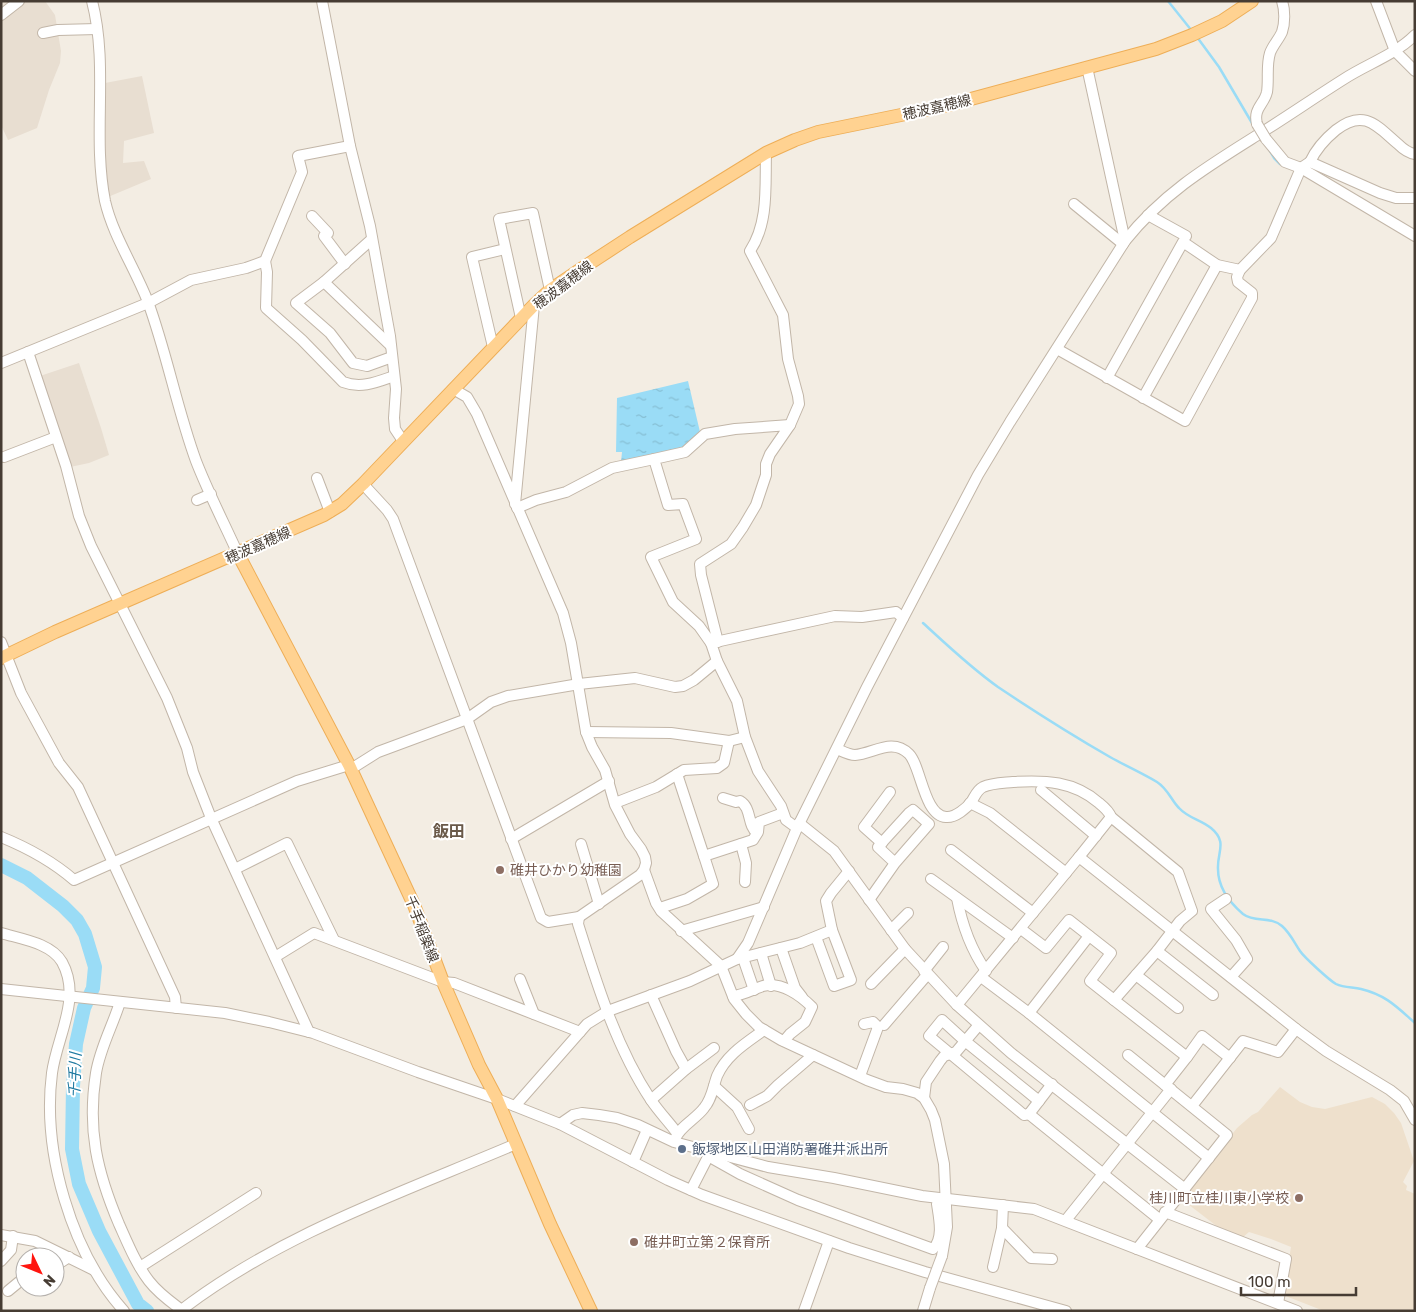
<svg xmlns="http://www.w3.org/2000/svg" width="1416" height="1312" font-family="Rubik,'Noto Sans JP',sans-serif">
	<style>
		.residential { fill: #e8ded1 }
		.education { fill: #eee0cc }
		.water { fill: url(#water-ripples) }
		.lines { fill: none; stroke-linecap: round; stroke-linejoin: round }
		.stream { stroke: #9adcf6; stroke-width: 2.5 }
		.river { stroke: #9adcf6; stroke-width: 14 }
		.minor-casing { stroke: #c2b6a8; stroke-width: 12 }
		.major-casing { stroke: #eeae57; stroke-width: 14 }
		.minor { stroke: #fff; stroke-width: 10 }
		.major { stroke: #ffd291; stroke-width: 12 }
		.minor-bridge-casing { stroke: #c2b6a8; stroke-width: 12; stroke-linecap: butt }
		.minor-bridge { stroke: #fff; stroke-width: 10 }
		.education-dot { fill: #8d6e63; stroke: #fff; stroke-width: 2 }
		.service-dot { fill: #5c6f8a; stroke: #fff; stroke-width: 2 }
		.labels { text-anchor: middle; stroke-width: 4; stroke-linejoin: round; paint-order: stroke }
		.street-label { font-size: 14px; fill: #463c33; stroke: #fff }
		.education-label { font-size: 14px; fill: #785e54; stroke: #fff; text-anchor: start }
		.service-label { font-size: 14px; fill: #4e5e75; stroke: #fff; text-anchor: start }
		.water-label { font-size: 15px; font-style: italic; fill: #207aa1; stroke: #fff }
		.quarter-label { font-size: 16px; font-weight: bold; fill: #695949; stroke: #fff }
	</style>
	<defs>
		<pattern id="water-ripples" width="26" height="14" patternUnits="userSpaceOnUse" patternTransform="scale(1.25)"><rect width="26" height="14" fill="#9adcf6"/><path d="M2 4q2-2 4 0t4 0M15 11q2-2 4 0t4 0" fill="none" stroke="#86bed3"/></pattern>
	</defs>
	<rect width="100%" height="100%" fill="#f3ede3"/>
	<g class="residential">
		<path d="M1 1H45L55 15 61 51 60 63 49 90 37 128 8 140 1 125Z"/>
		<path d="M142 76 154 133 124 141 123 163 144 161 151 179 108 197 104 152 105 83Z"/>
		<path d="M79 363 101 428 109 455 89 463 70 467 40 376Z"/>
	</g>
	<path class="education" d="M1280 1087 1300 1102 1312 1107 1325 1109 1372 1097 1385 1104 1394 1113 1401 1123 1414 1161 1403 1182 1407 1186 1406 1190 1415 1194V1311H1324L1283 1295 1291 1247 1271 1239 1249 1232 1242 1238 1223 1231 1184 1201V1195L1237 1128 1252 1115 1258 1112Z"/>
	<path class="water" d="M688 381 700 432 682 449 621 462 622 452H616L617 398Z"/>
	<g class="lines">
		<g class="stream">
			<path d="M1168 1 1192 31"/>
			<path d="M1197 37 1219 67 1252 123"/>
			<path d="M1270 151 1274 158 1280 164"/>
			<path d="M923 623C947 645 971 668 998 687 1034 711 1072 735 1110 757 1126 766 1142 773 1157 782 1168 789 1171 800 1179 808 1188 818 1201 820 1211 828 1228 842 1217 852 1218 869 1218 888 1229 902 1243 914 1255 923 1271 916 1282 926 1290 933 1294 942 1300 951 1304 957 1329 980 1336 984 1344 988 1353 987 1361 989 1386 995 1397 1007 1415 1023"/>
		</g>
		<path class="river" d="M1 865 27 878 63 906 77 920 85 934 95 967 93 988 84 1008 76 1044 73 1086 72 1149 79 1184 99 1231 138 1304 147 1311"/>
		<defs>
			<g id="minor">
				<path d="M92 1C109 67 92 135 105 201 113 236 135 268 148 302 167 354 177 409 196 461 208 492 224 523 238 554"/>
				<path d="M322 1 350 146 370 226 390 336 396 389 394 418 395 429 403 441"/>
				<path d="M1376 1 1395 51 1415 71"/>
				<path d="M1 15 19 1"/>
				<path d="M43 33 58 30 97 29"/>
				<path d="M1087 67 1125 241"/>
				<path d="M1257 124C1253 108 1264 105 1267 92 1269 79 1266 66 1270 53 1273 45 1279 39 1282 32 1285 23 1285 10 1282 1"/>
				<path d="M1266 139 1285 162 1301 168 1415 236"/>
				<path d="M766 153C765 186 769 222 750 251L783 315 788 359 798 396 799 404 790 425"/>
				<path d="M1310 162C1316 149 1325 139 1336 130 1364 108 1377 126 1398 144 1403 149 1408 153 1415 154"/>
				<path d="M1074 204 1123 244"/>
				<path d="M1148 215 1186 236"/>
				<path d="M312 216 328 233 324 236 345 264"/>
				<path d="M372 239 324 282 391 346"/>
				<path d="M265 261 267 272 266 308 302 340 343 382C361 389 377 382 394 376"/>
				<path d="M324 282 296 303 330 333 353 363 367 366 392 357"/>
				<path d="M521 318 499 219 533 213 550 290"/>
				<path d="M493 347 472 257 505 249"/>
				<path d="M1057 349 1185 421 1252 298V293L1238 282 1237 277 1240 270 1271 238 1301 168 1310 162 1380 193 1396 198H1415"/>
				<path d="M28 352 66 466 79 516 91 546 167 698 187 748 193 772 211 818 309 1032"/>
				<path d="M1 363 148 303 191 280 246 268 265 261 302 172 298 156 350 146"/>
				<path d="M1107 378 1183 242 1217 265 1240 270"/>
				<path d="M1143 398 1217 265"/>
				<path d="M4 457 56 437"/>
				<path d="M317 478 330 512"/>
				<path d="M363 484 387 510 393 519 541 918 548 922 579 917 640 875 644 870 646 863 645 857 641 849 630 834 615 805 605 770 592 747 586 732 571 643 563 613 477 414 467 397 453 389"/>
				<path d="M197 500 211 494"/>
				<path d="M515 504 534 305"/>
				<path d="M517 508 536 500 566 492 612 468 654 459"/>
				<path d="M1 642 21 693 59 763 78 787 175 997 176 1008"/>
				<path d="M711 643 699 626 673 602 651 557 696 539 683 504 668 505 654 459 685 452 705 434 735 429 790 425 770 454 766 464V475L756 505 743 527 731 544 700 564 701 575 718 642"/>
				<path d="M586 732 671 733 729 741 745 737"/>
				<path d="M837 749C842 751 849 755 855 755 873 754 892 737 909 754 921 766 924 816 946 817 955 818 967 808 972 801 975 796 977 790 983 787 992 783 1004 783 1013 782 1045 780 1074 781 1099 803 1104 807 1109 811 1111 817L1079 857"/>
				<path d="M351 769 378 752 467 719 491 702 508 696 579 684 635 678 675 687 683 686 694 680 717 661"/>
				<path d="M677 774 704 856"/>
				<path d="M1041 790 1096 836"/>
				<path d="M723 798 736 802 740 801C752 808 747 825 757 833"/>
				<path d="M615 803 656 787 684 770 717 768 724 763 729 741"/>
				<path d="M970 803 990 813 1066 873"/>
				<path d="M1111 817 1178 872 1192 911 1180 921 1157 951 1114 1000 1187 1057 1165 1085"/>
				<path d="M799 823 834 851 905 949 957 1005 1011 1053 1185 1189"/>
				<path d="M797 828 786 820 781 806 758 771 745 737 737 701 717 661 711 643 835 616 862 617 896 612 903 618"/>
				<path d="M1 837C28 848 52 861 74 880L297 781 349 765"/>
				<path d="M511 839 609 781"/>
				<path d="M882 843 864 827 890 792"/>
				<path d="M581 844 599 904"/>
				<path d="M741 844 746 863 745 882"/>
				<path d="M951 850 1033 913"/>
				<path d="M235 869 287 843 334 940"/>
				<path d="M644 870 656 903 661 911 721 966 734 999 746 1014 759 1027 781 1040 867 1080 886 1087 903 1089 917 1093 924 1098 931 1110 935 1120 944 1164 947 1227 942 1256"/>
				<path d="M931 879 1013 938"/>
				<path d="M957 898C962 925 970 948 986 971"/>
				<path d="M1226 899 1211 909 1236 940 1247 959 1231 977"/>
				<path d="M869 900 895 863 929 824 913 810 909 813 878 847 895 863"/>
				<path d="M660 908 687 899 713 884 704 856 753 840 758 832 759 822 783 813"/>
				<path d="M579 917 578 924C597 984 616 1047 651 1100 659 1112 669 1122 677 1133"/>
				<path d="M1021 929 1046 948 1069 920 1111 953 1090 981 1114 1000"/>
				<path d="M891 930 908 913"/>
				<path d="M681 931 764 907"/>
				<path d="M1 933C21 939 51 943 62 962 82 998 57 1036 52 1073 42 1151 71 1252 124 1311"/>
				<path d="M816 937 834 986 851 980 832 930 826 901 831 893 849 871"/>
				<path d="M781 948 795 988 802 997"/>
				<path d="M1157 951 1213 995"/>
				<path d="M761 953 771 986"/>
				<path d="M275 957 314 933 443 982 454 983 580 1032"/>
				<path d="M743 958 754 990"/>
				<path d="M737 959 748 943 797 828 867 687 978 475 1010 422 1125 241C1165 191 1210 165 1264 131 1291 114 1317 96 1344 79 1367 64 1395 55 1415 35"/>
				<path d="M924 971 943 947"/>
				<path d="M1136 975 1178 1008"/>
				<path d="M981 977 1029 1013 1209 1158"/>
				<path d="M520 979 534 1014"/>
				<path d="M871 984 905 949"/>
				<path d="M1 989 225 1013 269 1022 313 1033 418 1072 497 1099 560 1124 668 1180 702 1195 849 1248 925 1272 1066 1311"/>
				<path d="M651 995 676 1051 686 1069"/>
				<path d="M733 996C744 995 753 989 763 986 781 981 801 996 812 1007L805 1022 790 1034 784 1041"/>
				<path d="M120 1002C113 1025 100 1048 96 1073 87 1130 97 1172 119 1224 128 1244 136 1264 149 1281 159 1294 171 1302 183 1311"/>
				<path d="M957 1005 1079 857 1296 1029 1326 1051 1390 1090 1404 1101 1415 1120"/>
				<path d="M1029 1013 1089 936"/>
				<path d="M884 1025 927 975"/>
				<path d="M1128 1055 1227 1135 1137 1249"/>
				<path d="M1187 1057 1202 1036 1230 1058"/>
				<path d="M860 1076 878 1027 873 1022 864 1024"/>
				<path d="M1052 1084 1029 1114 1159 1219"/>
				<path d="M714 1086 737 1107 749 1129"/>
				<path d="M924 1098 926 1082 940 1061 944 1056 956 1052 978 1026"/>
				<path d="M651 1100 686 1069 714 1048"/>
				<path d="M750 1105 767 1096 778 1085 813 1055"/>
				<path d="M515 1106 587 1024 608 1011 690 981 737 959 800 943 832 930"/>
				<path d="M1192 1106 1243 1041 1278 1052 1296 1029"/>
				<path d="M1029 1114 1024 1115 929 1036 942 1020 965 1041 1039 1101"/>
				<path d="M560 1124 573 1115 582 1113 599 1115 617 1118 638 1125 674 1142 768 1167 834 1178 922 1196 1034 1209 1297 1311"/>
				<path d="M675 1139C680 1126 696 1119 704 1108 712 1099 713 1087 717 1076 726 1055 746 1043 764 1030"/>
				<path d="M708 1156 740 1174 798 1200 933 1249C944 1238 939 1218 937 1204"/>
				<path d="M633 1162 647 1130"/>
				<path d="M691 1190 710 1153"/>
				<path d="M1003 1205 1002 1228 1031 1258 1052 1259"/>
				<path d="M1165 1212 1286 1259 1278 1303"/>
				<path d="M1066 1220 1171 1089"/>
				<path d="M1 1235 35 1241 94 1270"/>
				<path d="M1 1261 11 1250 13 1236"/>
				<path d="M55 1266 69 1257"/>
				<path d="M140 1267 256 1193"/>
				<path d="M993 1267 1002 1228"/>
				<path d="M8 1291 25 1277"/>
				<path d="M180 1311C280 1234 401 1193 516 1144"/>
				<path d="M804 1311 829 1241"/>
				<path d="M923 1311 930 1288"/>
			</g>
			<g id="major">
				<path d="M238 554 349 765 414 905 443 982 479 1065 497 1099 550 1224 591 1311"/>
				<path d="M1 658 55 632 324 515 342 504 363 484 534 305 550 290 578 271 630 237 766 153 795 140 818 132 945 106 1156 49 1192 35 1222 21 1252 1"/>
			</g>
		</defs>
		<use href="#minor" class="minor-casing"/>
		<use href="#major" class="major-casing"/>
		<use href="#minor" class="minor"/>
		<use href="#major" class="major"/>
		<defs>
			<g id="minor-bridge">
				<path d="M1257 124 1266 139"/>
				<path d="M930 1288 942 1256"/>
			</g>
		</defs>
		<use href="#minor-bridge" class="minor-bridge-casing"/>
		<use href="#minor-bridge" class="minor-bridge"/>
	</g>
	<g class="education-dot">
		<circle cx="500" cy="870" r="5"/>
		<circle cx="1299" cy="1198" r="5"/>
		<circle cx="634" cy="1242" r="5"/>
	</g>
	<circle class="service-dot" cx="682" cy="1149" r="5"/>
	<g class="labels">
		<g class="street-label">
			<text transform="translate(937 107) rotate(-13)" y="5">穂波嘉穂線</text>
			<text transform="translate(563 285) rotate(-37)" y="5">穂波嘉穂線</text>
			<text transform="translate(258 545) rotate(-24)" y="5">穂波嘉穂線</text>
			<text transform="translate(422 929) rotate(69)" y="5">千手稲築線</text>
		</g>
		<g class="education-label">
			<text x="510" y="875">碓井ひかり幼稚園</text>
			<text x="1289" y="1203" text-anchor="end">桂川町立桂川東小学校</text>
			<text x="644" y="1247">碓井町立第２保育所</text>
		</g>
		<g class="service-label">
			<text x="692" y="1154">飯塚地区山田消防署碓井派出所</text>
		</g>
		<g class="water-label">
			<text transform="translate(75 1075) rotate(-88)" y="5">千手川</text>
		</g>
		<g class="quarter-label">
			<text x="449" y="837">飯田</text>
		</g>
	</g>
	<rect width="1416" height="1312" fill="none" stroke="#463c33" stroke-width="5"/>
	<g transform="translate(40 1272) rotate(133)"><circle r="24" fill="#ffffff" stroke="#b5b1ad"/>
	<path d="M0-4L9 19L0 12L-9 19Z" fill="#ff150f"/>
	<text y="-8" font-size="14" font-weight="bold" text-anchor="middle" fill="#463c33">N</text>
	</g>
	<path d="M1241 1287v8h115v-8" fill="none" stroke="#463c33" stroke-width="2.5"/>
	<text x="1248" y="1287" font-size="15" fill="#463c33" stroke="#ffffff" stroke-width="4" paint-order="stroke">100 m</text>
</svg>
